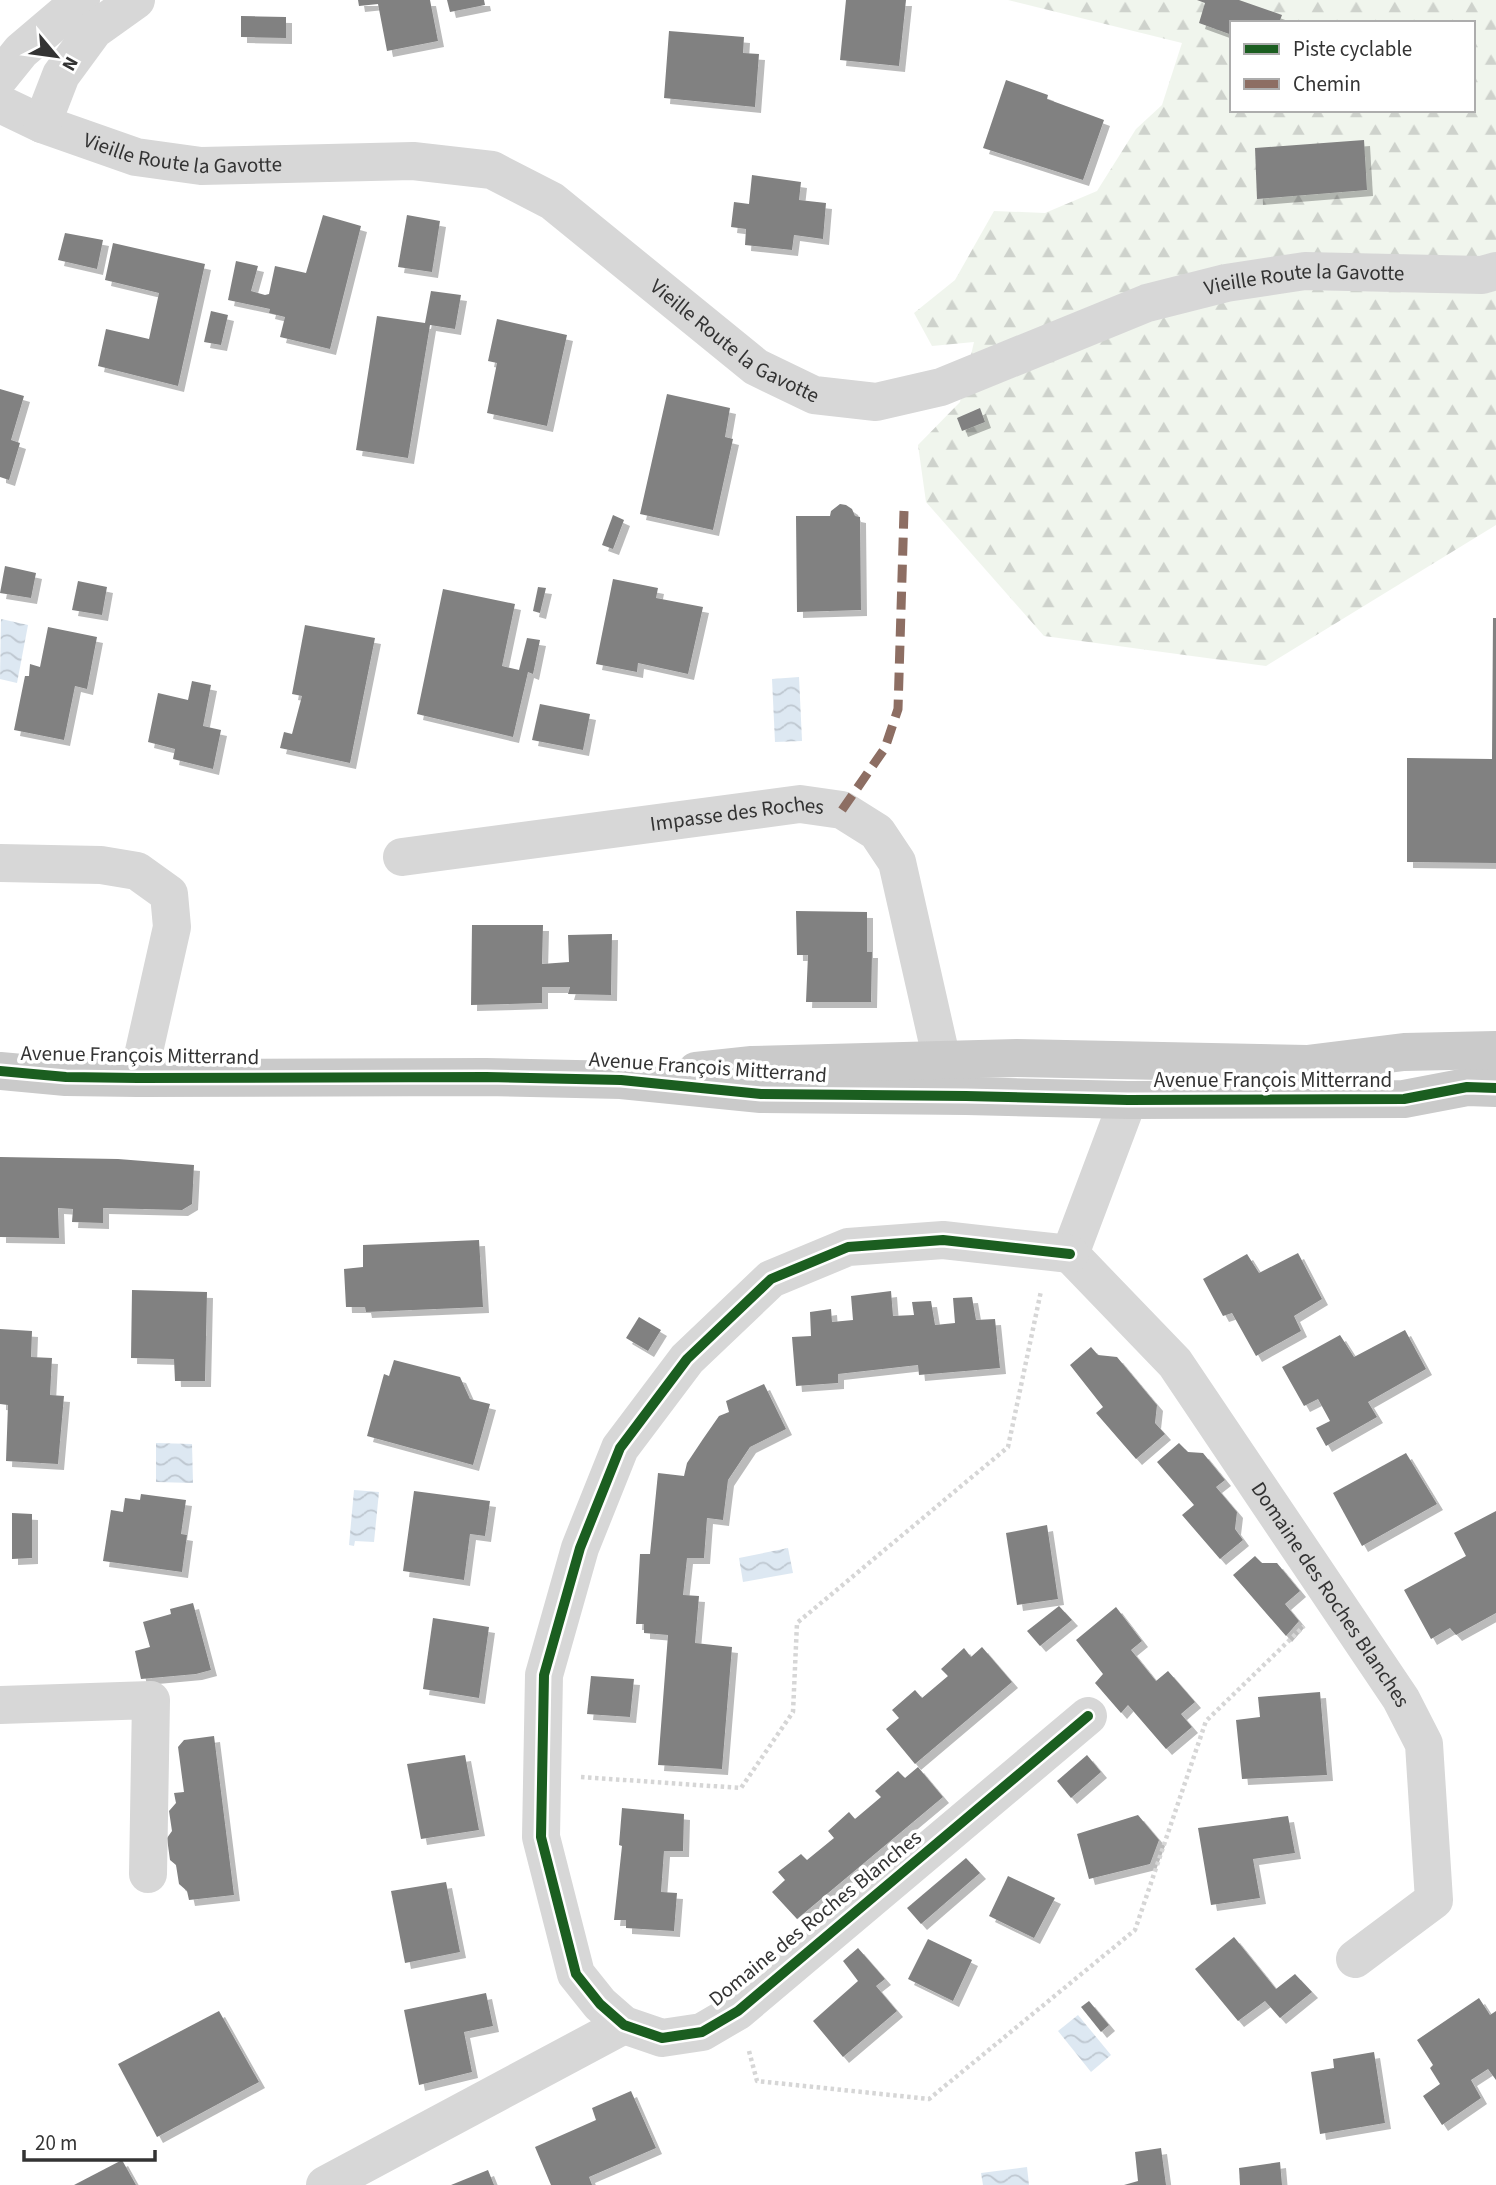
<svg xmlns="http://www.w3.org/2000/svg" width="1496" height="2185" font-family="'Source Sans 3',sans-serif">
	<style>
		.forest { fill: url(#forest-firs); fill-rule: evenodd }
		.water { fill: url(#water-waves) }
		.building { fill: #818181; filter: url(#shadow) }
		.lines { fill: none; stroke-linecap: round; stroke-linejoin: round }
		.path { stroke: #d6d6d6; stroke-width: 4.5; stroke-dasharray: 3.5 3.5; stroke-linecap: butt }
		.minor { stroke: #d7d7d7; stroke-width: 38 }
		.major { stroke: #cacaca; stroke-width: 38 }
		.quiet { stroke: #8d6e63; stroke-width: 9; stroke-dasharray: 18 9; stroke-linecap: butt }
		.cycleway-casing { stroke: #fff; stroke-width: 15 }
		.cycleway { stroke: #1b5e20; stroke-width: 10 }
		.labels { text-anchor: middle; stroke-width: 7; stroke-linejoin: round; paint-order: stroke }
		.street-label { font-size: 21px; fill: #333; stroke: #fff }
	</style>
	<defs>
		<pattern id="forest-firs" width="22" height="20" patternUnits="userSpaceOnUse" patternTransform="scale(1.75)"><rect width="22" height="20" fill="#f0f5ed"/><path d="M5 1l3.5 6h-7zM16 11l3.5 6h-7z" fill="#ced2cc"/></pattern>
		<pattern id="water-waves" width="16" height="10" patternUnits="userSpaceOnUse" patternTransform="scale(1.75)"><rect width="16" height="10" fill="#dde8f2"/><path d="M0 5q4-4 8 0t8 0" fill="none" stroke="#bec7d0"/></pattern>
		<filter id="shadow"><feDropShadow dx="6" dy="6" stdDeviation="0" flood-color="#0004"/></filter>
	</defs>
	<rect width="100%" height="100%" fill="#fff"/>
	<path class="forest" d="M1008 0H1496V525L1266 666 1044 636 926 502 918 445 960 402 974 342 932 346 914 313 955 280 994 211 1045 213 1097 191 1136 129 1162 105 1182 43ZM1232 23H1473V110H1232Z"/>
	<g class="water">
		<path d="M1 619 28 625 17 683 0 679Z"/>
		<path d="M799 677 802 741 775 742 772 679Z"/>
		<path d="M156 1443 192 1444 193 1483 156 1482Z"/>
		<path d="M354 1490 379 1492 374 1542 355 1541 354 1546 349 1545Z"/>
		<path d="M788 1548 793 1573 743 1582 739 1558Z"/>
		<path d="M1078 2015 1111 2055 1091 2072 1058 2031Z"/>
		<path d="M1027 2167 1029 2185H983L981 2173Z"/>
	</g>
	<g class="building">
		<path d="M358 0H430L438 41 387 51 378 4 359 6Z"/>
		<path d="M447 0H484L485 5 450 12Z"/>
		<path d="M846 0H906L899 66 840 60Z"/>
		<path d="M1197 0H1239L1282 15 1279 23H1232V35L1199 23 1205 3Z"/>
		<path d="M241 16 286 17V38L241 37Z"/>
		<path d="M669 31 744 37 743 53 759 54 755 107 664 98Z"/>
		<path d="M1006 80 1048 95 1047 99 1104 120 1083 180 983 148Z"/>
		<path d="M1364 140 1367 190 1257 199 1255 148Z"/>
		<path d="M752 175 801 182 799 200 826 203 823 239 794 235 792 250 745 245 746 229 731 227 734 202 749 204Z"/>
		<path d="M323 215 361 226 330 349 280 337 285 317 269 313 270 309 228 300 236 261 258 266 251 291 265 295 269 294 275 266 306 273Z"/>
		<path d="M407 215 440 221 432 272 398 267Z"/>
		<path d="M65 233 103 240 97 269 58 260Z"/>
		<path d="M113 243 205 264 178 386 98 366 106 329 149 339 159 293 105 280Z"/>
		<path d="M431 291 461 295 455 329 430 325 408 458 356 450 377 316 425 323Z"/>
		<path d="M211 311 228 315 221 345 204 342Z"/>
		<path d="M497 319 567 335 547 426 487 413 497 363 488 361Z"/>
		<path d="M0 389 24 396 11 440 20 443 9 480 0 477Z"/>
		<path d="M667 394 730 408 725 437 733 439 713 530 640 514Z"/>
		<path d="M980 408 985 422 962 431 957 418Z"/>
		<path d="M840 504 846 505 852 509 855 516 860 517 861 610 797 612 796 516H830L831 511Z"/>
		<path d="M613 515 624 520 613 549 602 545Z"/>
		<path d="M5 566 36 573 31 598 0 593Z"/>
		<path d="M613 579 658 588 656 598 703 607 688 674 638 663 637 672 596 664Z"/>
		<path d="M78 581 107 587 102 615 72 610Z"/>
		<path d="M538 587 546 588 540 613 533 611Z"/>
		<path d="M443 589 515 604 502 666 519 670 527 638 540 640 533 674 528 672 513 737 417 714Z"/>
		<path d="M1493 618H1496V863L1407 862V758L1492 759Z"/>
		<path d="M305 625 375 638 350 763 280 748 284 732 292 734 302 696 292 694Z"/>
		<path d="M48 627 97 637 87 689 75 686 64 740 14 730 25 676H29L30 664 40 667Z"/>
		<path d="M192 681 211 685 203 726 221 730 213 769 173 759 175 749 148 742 158 693 188 700Z"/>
		<path d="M540 704 590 714 583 750 532 740Z"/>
		<path d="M796 911 867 912V952H872L871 1002H806L808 955H797Z"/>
		<path d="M472 925H543L542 964 569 962 568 935 612 934 611 995 568 994 570 987H542V1003L471 1005Z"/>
		<path d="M0 1157 118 1159 194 1165 192 1204 182 1210 103 1208V1223L72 1222 73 1209 58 1208 59 1238 0 1237Z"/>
		<path d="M479 1240 483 1307 366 1312 365 1307H346L344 1269 363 1267V1245Z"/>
		<path d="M1298 1253 1322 1299 1294 1316 1301 1331 1256 1356 1232 1313 1223 1316 1203 1279 1247 1254 1259 1273Z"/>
		<path d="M132 1290 207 1292 205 1381H175L174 1359 131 1358Z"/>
		<path d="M891 1291 893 1316 914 1315 912 1302 931 1301 935 1325 955 1323 953 1298 972 1297 976 1320 995 1319 1000 1368 919 1375 918 1365 838 1374V1383L796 1386 792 1337 811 1336 810 1312 831 1309 832 1322 853 1320 851 1296Z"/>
		<path d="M639 1317 661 1330 648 1351 626 1338Z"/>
		<path d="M0 1329 32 1331 31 1357 52 1358 50 1395 64 1396 58 1464 6 1461 8 1405 0 1404Z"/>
		<path d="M1405 1330 1426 1369 1368 1402 1377 1417 1326 1446 1316 1428 1330 1421 1318 1399 1304 1406 1282 1367 1340 1335 1354 1357Z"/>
		<path d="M1091 1347 1098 1355 1117 1357 1157 1405 1155 1423 1165 1434 1136 1459 1096 1413 1103 1407 1070 1365Z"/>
		<path d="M394 1360 460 1377 470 1399 490 1404 473 1465 367 1436 384 1374 389 1376Z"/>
		<path d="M764 1384 786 1429 750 1447 728 1480 723 1520 707 1518 704 1558H687L683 1595 699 1596 695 1643 732 1647 722 1769 658 1765 668 1635 644 1633V1624H636L640 1554H650L658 1473 684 1476 687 1463 703 1439 719 1416 729 1412 726 1401Z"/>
		<path d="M1179 1443 1188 1452 1203 1453 1225 1480 1216 1487 1237 1512 1235 1529 1243 1540 1220 1559 1182 1515 1194 1505 1157 1462Z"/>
		<path d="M1406 1453 1437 1504 1362 1546 1333 1493Z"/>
		<path d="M414 1491 490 1501 485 1536 470 1534 464 1580 403 1571Z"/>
		<path d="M141 1494 186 1500 181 1534 187 1535 182 1572 103 1561 111 1510 123 1512 125 1498 140 1500Z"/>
		<path d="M1496 1511V1613L1456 1635 1450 1628 1431 1639 1404 1590 1466 1556 1454 1533Z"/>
		<path d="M12 1513 32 1514V1558L12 1559Z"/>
		<path d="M1047 1525 1058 1599 1017 1605 1006 1533Z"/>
		<path d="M1255 1556 1262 1563H1277L1300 1591 1285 1604 1299 1621 1286 1636 1233 1575Z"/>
		<path d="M193 1603 211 1670 196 1674 141 1679 135 1651 150 1647 143 1622 171 1614 170 1609Z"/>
		<path d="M1059 1606 1072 1620 1040 1646 1027 1631Z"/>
		<path d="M1116 1607 1142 1641 1131 1650 1156 1681 1168 1671 1195 1702 1181 1714 1192 1727 1166 1749 1128 1705 1121 1713 1095 1683 1103 1674 1076 1640Z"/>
		<path d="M433 1618 489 1627 479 1698 423 1689Z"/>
		<path d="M982 1647 1012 1682 915 1764 886 1729 899 1718 892 1710 915 1690 922 1698 948 1676 941 1669 964 1648 971 1657Z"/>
		<path d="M591 1676 634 1679 630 1717 587 1714Z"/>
		<path d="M1320 1692 1327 1775 1242 1779 1236 1720 1260 1717 1258 1697Z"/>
		<path d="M214 1736 234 1895 189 1900 187 1891 179 1884 176 1865 170 1860 167 1838 172 1831 169 1811 176 1803 174 1793 184 1792 178 1747 184 1740Z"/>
		<path d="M465 1755 479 1830 421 1839 407 1764Z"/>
		<path d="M1087 1755 1101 1772 1071 1798 1057 1781Z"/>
		<path d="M918 1767 943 1797 797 1919 772 1892 785 1880 778 1872 801 1854 807 1860 834 1838 828 1831 849 1812 855 1819 881 1797 875 1791 898 1771 905 1778Z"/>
		<path d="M622 1808 684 1814 683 1851H664L661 1892 677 1893 674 1931 626 1928V1920H614L622 1846 619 1845Z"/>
		<path d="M1138 1815 1159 1840 1150 1864 1089 1879 1077 1834Z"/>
		<path d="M1288 1816 1295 1853 1253 1859 1260 1898 1211 1905 1198 1828Z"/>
		<path d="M966 1858 980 1873 921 1924 907 1908Z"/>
		<path d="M1008 1876 1055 1898 1034 1938 989 1916Z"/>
		<path d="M446 1882 460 1952 405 1963 391 1891Z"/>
		<path d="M1234 1937 1276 1989 1295 1974 1312 1992 1280 2018 1265 2001 1238 2021 1195 1969Z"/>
		<path d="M928 1939 972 1960 953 2001 908 1979Z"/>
		<path d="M858 1948 885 1979 876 1986 897 2011 843 2057 813 2021 858 1981 843 1961Z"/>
		<path d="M486 1993 493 2026 464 2032 472 2072 419 2085 404 2010Z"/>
		<path d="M1479 1998 1490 2015 1496 2011V2080L1488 2069 1471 2080 1481 2098 1442 2125 1423 2096 1440 2084 1430 2068 1433 2065 1417 2040Z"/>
		<path d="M1089 2001 1109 2025 1101 2032 1081 2007Z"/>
		<path d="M219 2011 259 2082 157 2137 118 2064Z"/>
		<path d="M1374 2052 1385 2123 1320 2134 1311 2072 1334 2068 1333 2059Z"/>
		<path d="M631 2091 656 2148 589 2177 592 2185H551L535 2147 596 2120 592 2108Z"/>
		<path d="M1161 2148 1166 2185H1124L1138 2181 1135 2152Z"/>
		<path d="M122 2160 136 2185H74Z"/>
		<path d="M1280 2162 1282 2185H1240L1239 2168Z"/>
		<path d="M488 2170 494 2185H451Z"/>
	</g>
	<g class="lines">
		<g class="path">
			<path d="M581 1777 741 1788 793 1712 797 1623 1008 1447 1041 1291"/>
			<path d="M749 2051 757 2081 929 2099 1135 1930 1206 1721 1304 1626"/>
		</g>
		<g class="minor">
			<path d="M0 77 21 51 81 0"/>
			<path id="s1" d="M0 104 42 124 136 157 201 166 413 161 492 170 552 201 756 367 814 395 876 402 941 387 1147 303 1226 283 1305 271 1482 275 1496 271"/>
			<path d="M42 124 61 75 94 30 136 0"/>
			<path id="s2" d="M402 857 800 804 842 810 877 832 897 862 942 1061 946 1093"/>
			<path d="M0 863 101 865 137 871 169 894 172 927 138 1078"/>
			<path id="s3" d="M1128 1100 1070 1254 1175 1363 1401 1699 1424 1744 1434 1900 1355 1959"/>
			<path d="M1070 1254 943 1240 848 1247 771 1279 687 1359 620 1448 580 1548 544 1675 541 1837 576 1974 600 2004 624 2025 662 2038 702 2032 738 2011 1088 1716"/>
			<path d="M0 1705 151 1700 148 1874"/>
			<path d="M325 2185 624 2025"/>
		</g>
		<g class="major">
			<path d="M0 1071 66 1077 138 1078 486 1077 621 1080 761 1094 966 1096 1128 1100 1404 1099 1467 1087 1496 1088"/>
			<path d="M696 1071 752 1065 1017 1058 1307 1064 1404 1052 1496 1050"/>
		</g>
		<path class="quiet" d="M842 810 885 748 898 709 904 511"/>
		<defs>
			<g id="cycleway">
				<path d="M0 1071 66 1077 138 1078 486 1077 621 1080 761 1094 966 1096 1128 1100 1404 1099 1467 1087 1496 1088"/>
				<path d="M1070 1254 943 1240 848 1247 771 1279 687 1359 620 1448 580 1548 544 1675 541 1837 576 1974 600 2004 624 2025 662 2038 702 2032 738 2011 1088 1716"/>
			</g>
		</defs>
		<use href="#cycleway" class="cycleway-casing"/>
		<use href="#cycleway" class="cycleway"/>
	</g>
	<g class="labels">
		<g class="street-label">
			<text dy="7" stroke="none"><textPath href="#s1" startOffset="192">Vieille Route la Gavotte</textPath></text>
			<text dy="7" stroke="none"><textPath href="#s1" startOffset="1410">Vieille Route la Gavotte</textPath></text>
			<text dy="7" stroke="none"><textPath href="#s1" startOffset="802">Vieille Route la Gavotte</textPath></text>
			<text dy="7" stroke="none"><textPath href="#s2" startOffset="338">Impasse des Roches</textPath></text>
			<text transform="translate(140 1055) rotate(1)" y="7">Avenue François Mitterrand</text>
			<text transform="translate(708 1067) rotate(4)" y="7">Avenue François Mitterrand</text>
			<text x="1273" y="1087">Avenue François Mitterrand</text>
			<text dy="7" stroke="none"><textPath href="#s3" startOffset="595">Domaine des Roches Blanches</textPath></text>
			<text transform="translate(815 1918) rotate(-39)" y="7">Domaine des Roches Blanches</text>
		</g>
	</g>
	<rect x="1230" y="21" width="245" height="91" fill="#ffffff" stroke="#adadad" stroke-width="2"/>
	<rect x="1244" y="44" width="35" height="10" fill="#1b5e20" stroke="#adadad" stroke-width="2"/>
	<text x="1293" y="56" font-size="21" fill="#333333">Piste cyclable</text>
	<rect x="1244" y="79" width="35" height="10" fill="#8d6e63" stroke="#adadad" stroke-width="2"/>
	<text x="1293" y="91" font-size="21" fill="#333333">Chemin</text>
	<g transform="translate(56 56) rotate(119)" stroke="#ffffff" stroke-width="5" paint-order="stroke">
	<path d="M0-5L12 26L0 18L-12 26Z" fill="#333333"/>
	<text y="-10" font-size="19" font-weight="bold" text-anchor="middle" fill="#333333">N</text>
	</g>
	<path d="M24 2150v10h131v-10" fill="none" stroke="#333333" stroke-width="3.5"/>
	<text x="35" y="2150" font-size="21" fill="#333333" stroke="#ffffff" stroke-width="5" paint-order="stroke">20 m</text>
</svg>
